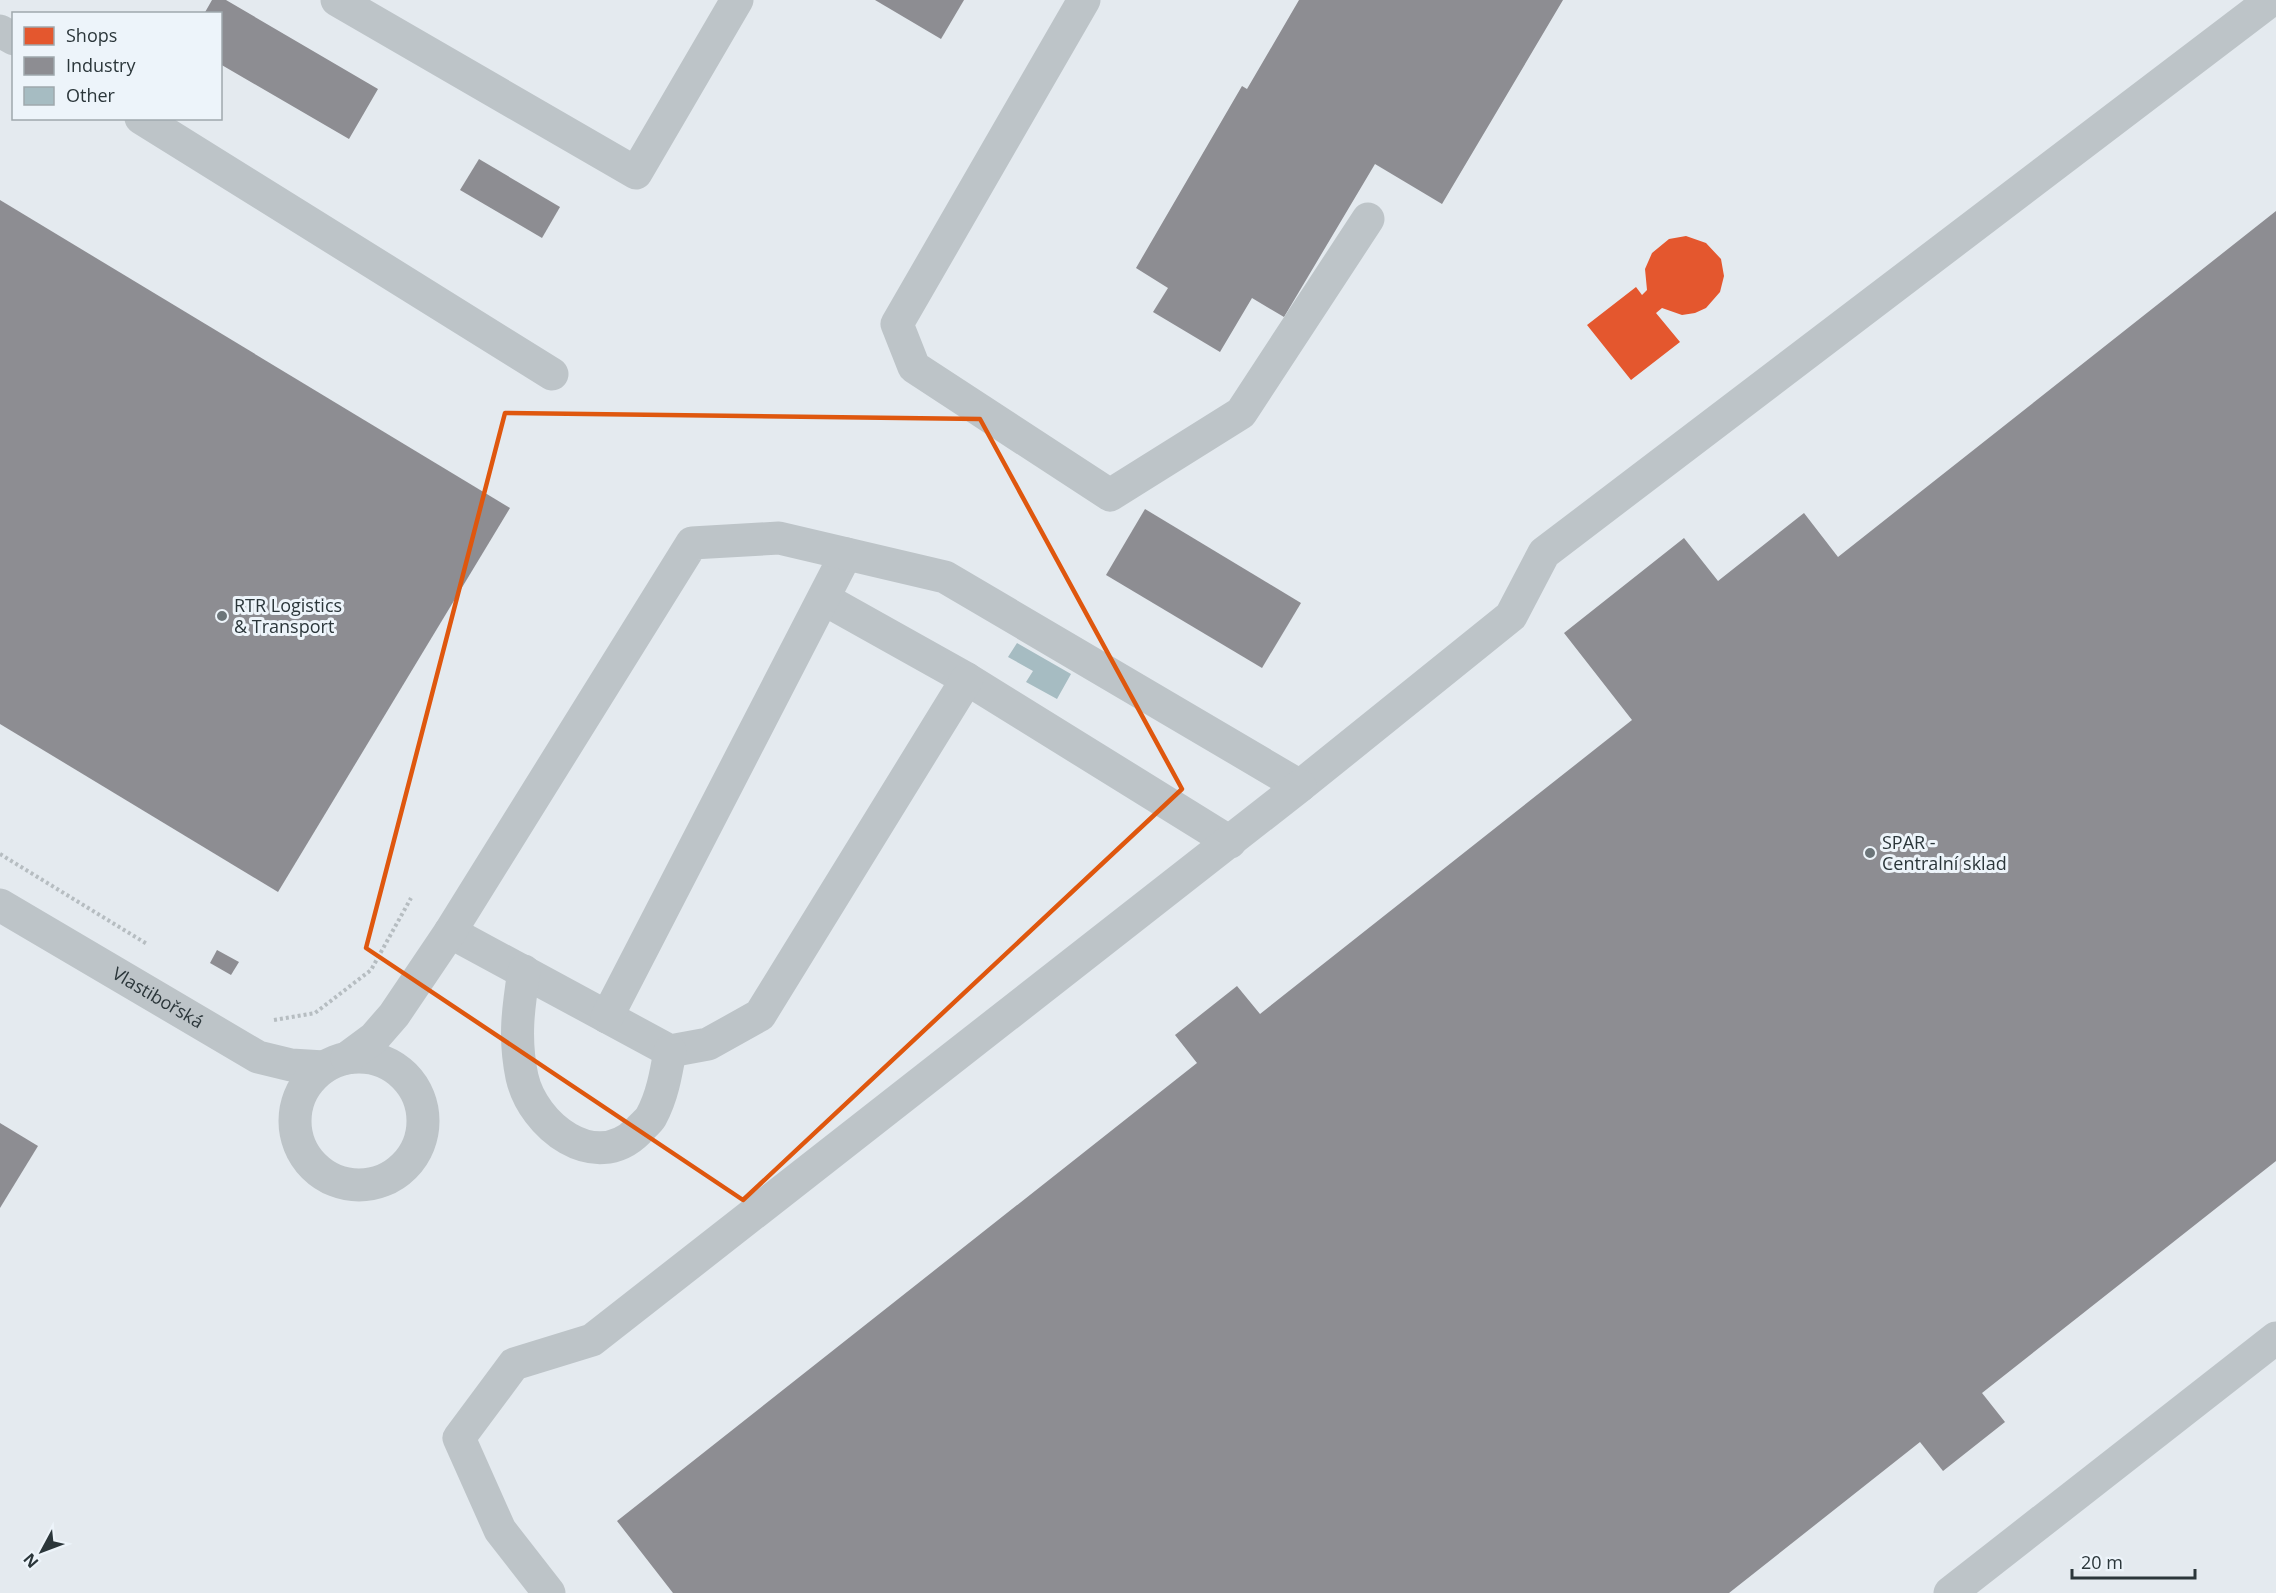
<svg xmlns="http://www.w3.org/2000/svg" width="2276" height="1593" font-family="'Open Sans',sans-serif">
	<style>
		.shops { fill: #e4572e }
		.industry { fill: #8d8d92 }
		.building { fill: #a6bcc2 }
		.lines { fill: none; stroke-linecap: round; stroke-linejoin: round }
		.path { stroke: #b6bdc1; stroke-width: 4; stroke-dasharray: 3 3; stroke-linecap: butt }
		.minor { stroke: #bdc4c8; stroke-width: 33 }
		.marked { fill: none; stroke: #df570e; stroke-width: 4.5; stroke-linejoin: round }
		.poi-dot { fill: #6c7579; stroke: #edf4fa; stroke-width: 2 }
		.labels { text-anchor: middle; stroke-width: 6; stroke-linejoin: round; paint-order: stroke }
		.poi-label { font-size: 18px; fill: #2b363a; stroke: #edf4fa; text-anchor: start }
		.street-label { font-size: 18px; fill: #2b363a; stroke: #edf4fa }
	</style>
	<rect width="100%" height="100%" fill="#e4eaef"/>
	<path class="shops" d="M1686 236 1706 243 1721 259 1724 276 1720 292 1706 308 1695 313 1682 315 1662 308 1656 313 1680 342 1631 380 1587 325 1636 287 1642 295 1647 290 1645 269 1652 253 1669 239Z"/>
	<g class="industry">
		<path d="M212 0H226L378 89 349 139 220 64V14H204Z"/>
		<path d="M875 0H964L941 39Z"/>
		<path d="M1299 0H1563L1442 204 1375 164 1284 317 1252 298 1220 352 1153 312 1168 288 1136 268 1242 86 1247 89Z"/>
		<path d="M479 159 560 207 542 238 460 190Z"/>
		<path d="M0 200 510 508 278 892 0 724Z"/>
		<path d="M2276 211V1161L1982 1393 2005 1422 1943 1471 1920 1442 1729 1593H673L617 1521 1197 1063 1175 1035 1237 986 1260 1014 1632 720 1564 633 1684 538 1718 581 1804 513 1838 557Z"/>
		<path d="M1145 509 1301 603 1262 668 1106 575Z"/>
		<path d="M217 950 239 962 231 975 210 963Z"/>
		<path d="M0 1123 38 1146 0 1208Z"/>
	</g>
	<path class="building" d="M1017 643 1071 674 1057 699 1026 682 1033 671 1008 657Z"/>
	<g class="lines">
		<g class="path">
			<path d="M0 854 147 944"/>
			<path d="M274 1020 315 1013 371 970 411 898"/>
		</g>
		<g class="minor">
			<path d="M337 0 636 173 737 0"/>
			<path d="M1084 0 897 324 914 367 1110 495 1241 413 1368 219"/>
			<path d="M0 31 14 39"/>
			<path d="M141 118 552 374"/>
			<path d="M824 599 967 679 1230 842"/>
			<path id="s1" d="M0 905 258 1057 291 1065 324 1067"/>
			<path d="M450 932 670 1051 708 1044 760 1015 967 679"/>
			<path d="M524 971C518 1009 514 1039 522 1077 533 1126 595 1174 638 1131 642 1126 648 1122 651 1117 662 1097 666 1074 670 1051"/>
			<path d="M607 1017 846 554"/>
			<circle cx="359" cy="1121" r="64"/>
			<path d="M347 1058 374 1038 394 1015 450 932 692 543 779 538 945 577 1300 786 1511 616 1544 553 2271 0"/>
			<path d="M549 1593 500 1530 459 1438 514 1364 592 1340 1300 786"/>
			<path d="M1950 1593 2276 1338"/>
		</g>
	</g>
	<path class="marked" d="M505 413 980 419 1182 789 743 1200 366 948Z"/>
	<g class="poi-dot">
		<circle cx="222" cy="616" r="6"/>
		<circle cx="1870" cy="853" r="6"/>
	</g>
	<g class="labels">
		<g class="poi-label">
			<text x="234" y="612">RTR Logistics<tspan x="234" dy="21">&amp; Transport</tspan></text>
			<text x="1882" y="849">SPAR -<tspan x="1882" dy="21">Centralní sklad</tspan></text>
		</g>
		<g class="street-label">
			<text dy="6" stroke="none"><textPath href="#s1" startOffset="183">Vlastibořská</textPath></text>
		</g>
	</g>
	<rect x="12" y="12" width="210" height="108" fill="#edf4fa" stroke="#9fa8ad" stroke-width="1.5"/>
	<rect x="24" y="27" width="30" height="18" fill="#e4572e" stroke="#9fa8ad" stroke-width="1.5"/>
	<text x="66" y="42" font-size="18" fill="#2b363a">Shops</text>
	<rect x="24" y="57" width="30" height="18" fill="#8d8d92" stroke="#9fa8ad" stroke-width="1.5"/>
	<text x="66" y="72" font-size="18" fill="#2b363a">Industry</text>
	<rect x="24" y="87" width="30" height="18" fill="#a6bcc2" stroke="#9fa8ad" stroke-width="1.5"/>
	<text x="66" y="102" font-size="18" fill="#2b363a">Other</text>
	<g transform="translate(42 1551) rotate(229)" stroke="#edf4fa" stroke-width="4.5" paint-order="stroke">
	<path d="M0-4.5L10 22L0 15L-10 22Z" fill="#2b363a"/>
	<text y="-9" font-size="16" font-weight="bold" text-anchor="middle" fill="#2b363a">N</text>
	</g>
	<path d="M2072 1569v9h123v-9" fill="none" stroke="#2b363a" stroke-width="3"/>
	<text x="2081" y="1569" font-size="18" fill="#2b363a" stroke="#edf4fa" stroke-width="4.5" paint-order="stroke">20 m</text>
</svg>
